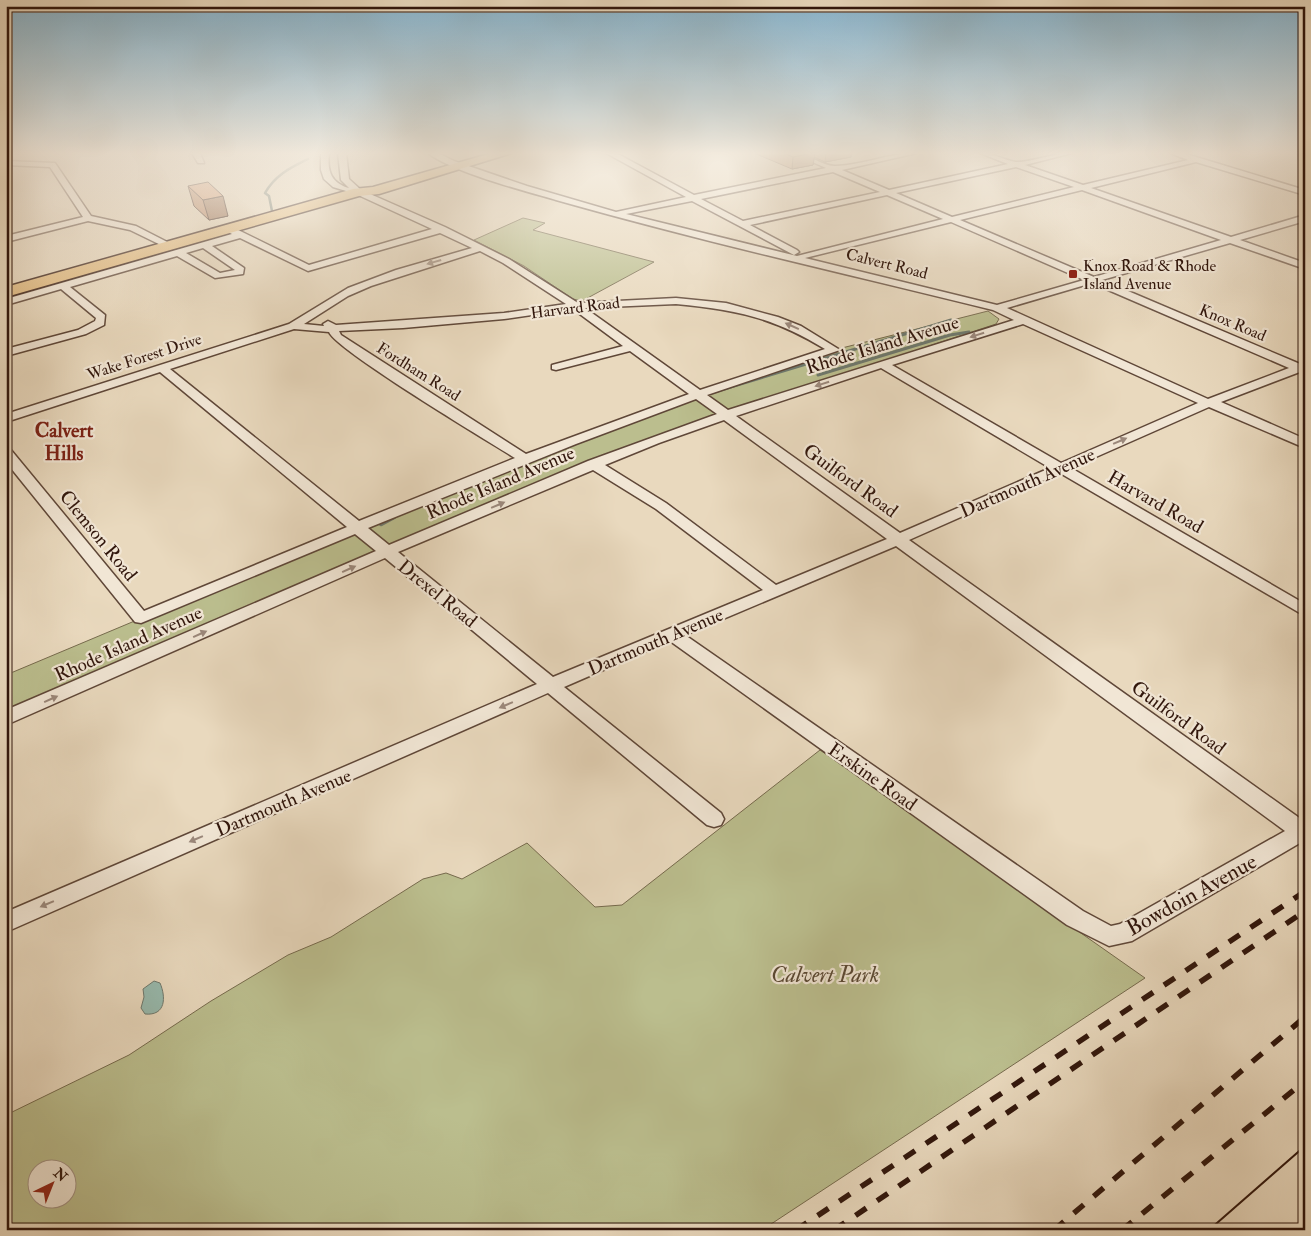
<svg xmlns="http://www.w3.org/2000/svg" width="1311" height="1236" font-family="'IM FELL Double Pica',serif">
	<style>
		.green { fill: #bbbe8e; stroke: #766a4d; fill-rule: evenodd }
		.water { fill: #97baae; stroke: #6e786d }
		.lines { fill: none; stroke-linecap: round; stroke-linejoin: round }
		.stream-far2 { stroke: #6e786d; stroke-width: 2.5 }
		.stream-far1 { stroke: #6e786d; stroke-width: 3 }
		.stream { stroke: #6e786d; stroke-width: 4.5 }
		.street-casing { stroke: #5f4738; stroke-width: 3 }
		.primary-casing { stroke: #31160c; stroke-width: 3 }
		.street { fill: #f1e6d5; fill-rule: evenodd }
		.primary { fill: #e4bc7f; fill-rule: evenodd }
		.tram { stroke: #31160c; stroke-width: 2 }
		.rail-far1 { stroke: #31160c; stroke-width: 4.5; stroke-dasharray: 10 10; stroke-linecap: butt }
		.rail { stroke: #31160c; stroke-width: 5.5; stroke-dasharray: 13 13; stroke-linecap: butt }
		.wall { fill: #bb8461; stroke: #31160c }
		.shaded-wall { fill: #986c4f; stroke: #31160c }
		.building { fill: #d99a71; stroke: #31160c }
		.oneway { fill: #9b887b }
		.poi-dot { fill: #8f2418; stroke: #f1e6d5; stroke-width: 2 }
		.labels { text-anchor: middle; stroke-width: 4.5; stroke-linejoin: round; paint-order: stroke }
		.far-street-label { font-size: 16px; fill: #31160c; stroke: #f1e6d5 }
		.far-poi-label { font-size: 16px; fill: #31160c; stroke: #f1e6d5; text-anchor: start }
		.street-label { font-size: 19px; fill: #31160c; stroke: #f1e6d5 }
		.far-district-label { font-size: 20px; font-weight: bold; fill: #7a1f14; stroke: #f1e6d5 }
		.near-street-label { font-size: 22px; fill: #31160c; stroke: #f1e6d5 }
		.near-park-label { font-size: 22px; font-style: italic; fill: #5a4833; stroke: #f1e6d5 }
	</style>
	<rect width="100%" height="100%" fill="#e9d9be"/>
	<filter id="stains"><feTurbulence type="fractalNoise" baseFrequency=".004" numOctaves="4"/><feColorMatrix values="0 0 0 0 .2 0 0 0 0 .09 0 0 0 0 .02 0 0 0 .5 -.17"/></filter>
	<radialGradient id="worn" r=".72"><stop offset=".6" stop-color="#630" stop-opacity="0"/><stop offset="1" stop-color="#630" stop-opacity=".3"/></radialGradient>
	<g class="green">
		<path d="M523 218 545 223 533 230 654 262 582 301 573 299 524 266 474 240Z"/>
		<path d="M988 311 999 319 996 324 683 427 6 718V675L356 528 612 424 834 350Z"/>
		<path d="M820 750 1145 978 762 1230H6V1115L129 1055 211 1001 288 955 331 937 423 879 446 873 462 879 527 843 595 907 622 905ZM38 1168H68V1198H38Z"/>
	</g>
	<path class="water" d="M154 981 160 983C166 997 166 1016 145 1014L141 1008 144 997 143 989Z"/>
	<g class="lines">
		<path class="stream-far2" d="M272 211 269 196 265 193C275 175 290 168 308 159"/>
		<g class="stream-far1">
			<path d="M818 375 950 335 969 332"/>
			<path d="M714 392 951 320"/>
		</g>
		<path class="stream" d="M381 524 394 517"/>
		<defs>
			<g id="street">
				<path d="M192 153H200L204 163H198Z"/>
				<path d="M321 153H329C327 171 331 183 349 188L341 180 338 153H346L349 179 361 190 445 227 509 259 578 303 676 298 726 303 778 317 801 326 840 350 707 395 728 410 1014 320 993 310C848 274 700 241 556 200 525 191 452 172 428 153H438L454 161 527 186 616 212 686 197 606 153H616L694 195 826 168 792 153C809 153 823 167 836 166 863 165 889 153 917 153L842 170 889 190 1008 164 980 153C994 153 1003 160 1016 162 1027 163 1055 153 1072 153L1025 165 1083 185 1188 160 1170 153H1183L1305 190V195L1196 162 1091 188 1231 237 1305 215V221L1240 240 1305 263V269L1230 243 1102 280 1300 364 1305 363V370L1221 402 1305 439V448L1209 407 1071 468 1305 604V616L1060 473 909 540 1305 822V840L1132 941 1109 946 1067 925 670 641 564 687 721 813 724 819 721 825 714 827 707 825 548 693 6 932V912L537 684 385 558 6 725V710L376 551 355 534 141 623 135 622 6 462V449L11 450 144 611 347 527 160 372 6 422V414L289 324 348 288 396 270 472 248 440 233 308 271 240 238 212 246 244 268 243 274 215 278 177 256 70 287 105 315 104 325 86 334 6 356V349L78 330 95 321 96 318 61 289 6 305V299L232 234 228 232V228H234L309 265 432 229 356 194 333 187 324 179 321 170ZM1016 167 1074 187 952 217 896 193ZM833 172 880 192 743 221 701 199ZM1082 190 1221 240 1094 277 960 220ZM887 195 943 219 797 256 626 214 692 201 794 255 799 252 797 250 750 225ZM951 222 1084 280 997 305 805 258ZM203 248 235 270 220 273 186 253ZM480 251 503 263 566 304 504 313 336 325 328 321 323 324 324 326 304 324 348 296 371 286ZM1092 283 1289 368 1208 399 1007 308ZM676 304C737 310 772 317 825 349L700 390 585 308ZM573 309 623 346 552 365V369L556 370 630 351 689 394 526 454 341 335 339 331 403 328 504 319ZM1023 324 1198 403 1061 463 892 365ZM294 329 329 332C336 350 488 441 515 458L359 521 170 369ZM881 368 1050 468 900 533 736 416ZM696 399 717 414 588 461 389 545 368 528 576 444ZM724 420 887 539 776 585 666 503 605 465 659 443ZM593 470 656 509 763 590 553 677 398 552ZM896 546 1285 831 1120 924 1111 926 1083 911 685 635Z"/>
				<path d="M6 161 55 163 91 216 136 226 175 246 167 248 130 230 88 221 6 242V236L83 217 50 167 6 165Z"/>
			</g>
			<path id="primary" d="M492 153H512L379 194 359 196 6 297V287L353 189 373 187Z"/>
		</defs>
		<use href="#street" class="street-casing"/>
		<use href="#primary" class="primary-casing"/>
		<use href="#street" class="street"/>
		<use href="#primary" class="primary"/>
		<g class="tram">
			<path d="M1209 1230 1305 1146"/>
			<path d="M1302 1230 1305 1227"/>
		</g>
		<path class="rail-far1" d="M1302 893 1305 891"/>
		<g class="rail">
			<path d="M796 1230 1304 892"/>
			<path d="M834 1230 1305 911"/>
			<path d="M1054 1230 1305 1017"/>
			<path d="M1122 1230 1305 1081"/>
		</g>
	</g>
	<g class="wall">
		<path d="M754 153H851V157L825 162 814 157 813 165 792 169Z"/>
		<path d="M188 186 228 216 209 220 194 206Z"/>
	</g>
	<g class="shaded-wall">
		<path d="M812 153H815L813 165 792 169 793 157Z"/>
		<path d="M826 153H851V157L825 162Z"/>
		<path d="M223 196 228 216 209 220 203 200Z"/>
	</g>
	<g class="building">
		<path d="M784 153H812L793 157Z"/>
		<path d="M208 182 223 196 203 200 188 186Z"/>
	</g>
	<defs><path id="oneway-solid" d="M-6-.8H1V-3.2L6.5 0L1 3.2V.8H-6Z" transform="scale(1.25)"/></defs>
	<g class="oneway">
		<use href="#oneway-solid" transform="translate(434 262) rotate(164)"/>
		<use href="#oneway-solid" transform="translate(792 326) rotate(-156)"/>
		<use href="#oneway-solid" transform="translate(977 335) rotate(162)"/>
		<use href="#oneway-solid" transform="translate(822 384) rotate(162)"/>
		<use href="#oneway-solid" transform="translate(1120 441) rotate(-23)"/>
		<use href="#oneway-solid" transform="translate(498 505) rotate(-23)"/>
		<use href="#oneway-solid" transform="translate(349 569) rotate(-24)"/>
		<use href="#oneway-solid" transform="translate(200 634) rotate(-24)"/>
		<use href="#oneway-solid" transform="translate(51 699) rotate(-24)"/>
		<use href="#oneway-solid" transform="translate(506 705) rotate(157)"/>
		<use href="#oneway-solid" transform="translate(196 839) rotate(157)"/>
		<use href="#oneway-solid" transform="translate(47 904) rotate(157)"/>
	</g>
	<linearGradient id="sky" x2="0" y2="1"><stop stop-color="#87b6d1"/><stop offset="0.47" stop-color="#f5eee2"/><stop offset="1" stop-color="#f5eee2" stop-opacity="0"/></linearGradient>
	<rect width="1311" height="326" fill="url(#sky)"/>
	<rect class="poi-dot" x="1068" y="269" width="10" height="10" rx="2.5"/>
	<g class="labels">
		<g class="far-street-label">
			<text transform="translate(887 263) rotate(14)" y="6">Calvert Road</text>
			<text transform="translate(575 307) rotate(-7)" y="6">Harvard Road</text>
			<text transform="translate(1233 322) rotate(23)" y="6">Knox Road</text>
			<text transform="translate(144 356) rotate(-18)" y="6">Wake Forest Drive</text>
			<text transform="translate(419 371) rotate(32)" y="6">Fordham Road</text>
		</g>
		<g class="far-poi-label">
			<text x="1083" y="271">Knox Road &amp; Rhode<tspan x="1083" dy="18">Island Avenue</tspan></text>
		</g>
		<g class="street-label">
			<text transform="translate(882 344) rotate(-17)" y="7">Rhode Island Avenue</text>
			<text transform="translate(851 480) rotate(36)" y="7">Guilford Road</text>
			<text transform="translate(500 482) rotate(-23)" y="7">Rhode Island Avenue</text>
			<text transform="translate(1027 482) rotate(-24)" y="7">Dartmouth Avenue</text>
			<text transform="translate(1156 501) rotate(30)" y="7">Harvard Road</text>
			<text transform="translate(99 535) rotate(51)" y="7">Clemson Road</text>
			<text transform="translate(438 593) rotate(39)" y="7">Drexel Road</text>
			<text transform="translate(655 641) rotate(-23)" y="7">Dartmouth Avenue</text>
			<text transform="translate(128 643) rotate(-24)" y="7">Rhode Island Avenue</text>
			<text transform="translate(1179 717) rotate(36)" y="7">Guilford Road</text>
			<text transform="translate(873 776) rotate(35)" y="7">Erskine Road</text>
			<text transform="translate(283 802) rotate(-23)" y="7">Dartmouth Avenue</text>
		</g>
		<g class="far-district-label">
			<text x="64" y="437">Calvert<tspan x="64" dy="23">Hills</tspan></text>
		</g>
		<g class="near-street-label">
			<text transform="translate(1191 894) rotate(-29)" y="8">Bowdoin Avenue</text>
		</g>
		<g class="near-park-label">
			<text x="825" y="982">Calvert Park</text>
		</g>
	</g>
	<rect width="1311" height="1236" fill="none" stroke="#e9d9be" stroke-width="25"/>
	<rect x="8" y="8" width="1296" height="1221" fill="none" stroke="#31160c" stroke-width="2.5"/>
	<rect x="12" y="12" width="1286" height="1211" fill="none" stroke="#31160c"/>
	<g transform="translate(52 1184) rotate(43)"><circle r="24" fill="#f1e6d5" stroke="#a49385"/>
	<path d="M0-4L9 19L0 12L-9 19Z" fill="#8f2418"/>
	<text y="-8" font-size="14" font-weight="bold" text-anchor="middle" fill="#31160c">N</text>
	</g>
	<rect width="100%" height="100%" filter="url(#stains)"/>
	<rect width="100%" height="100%" fill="url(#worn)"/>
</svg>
